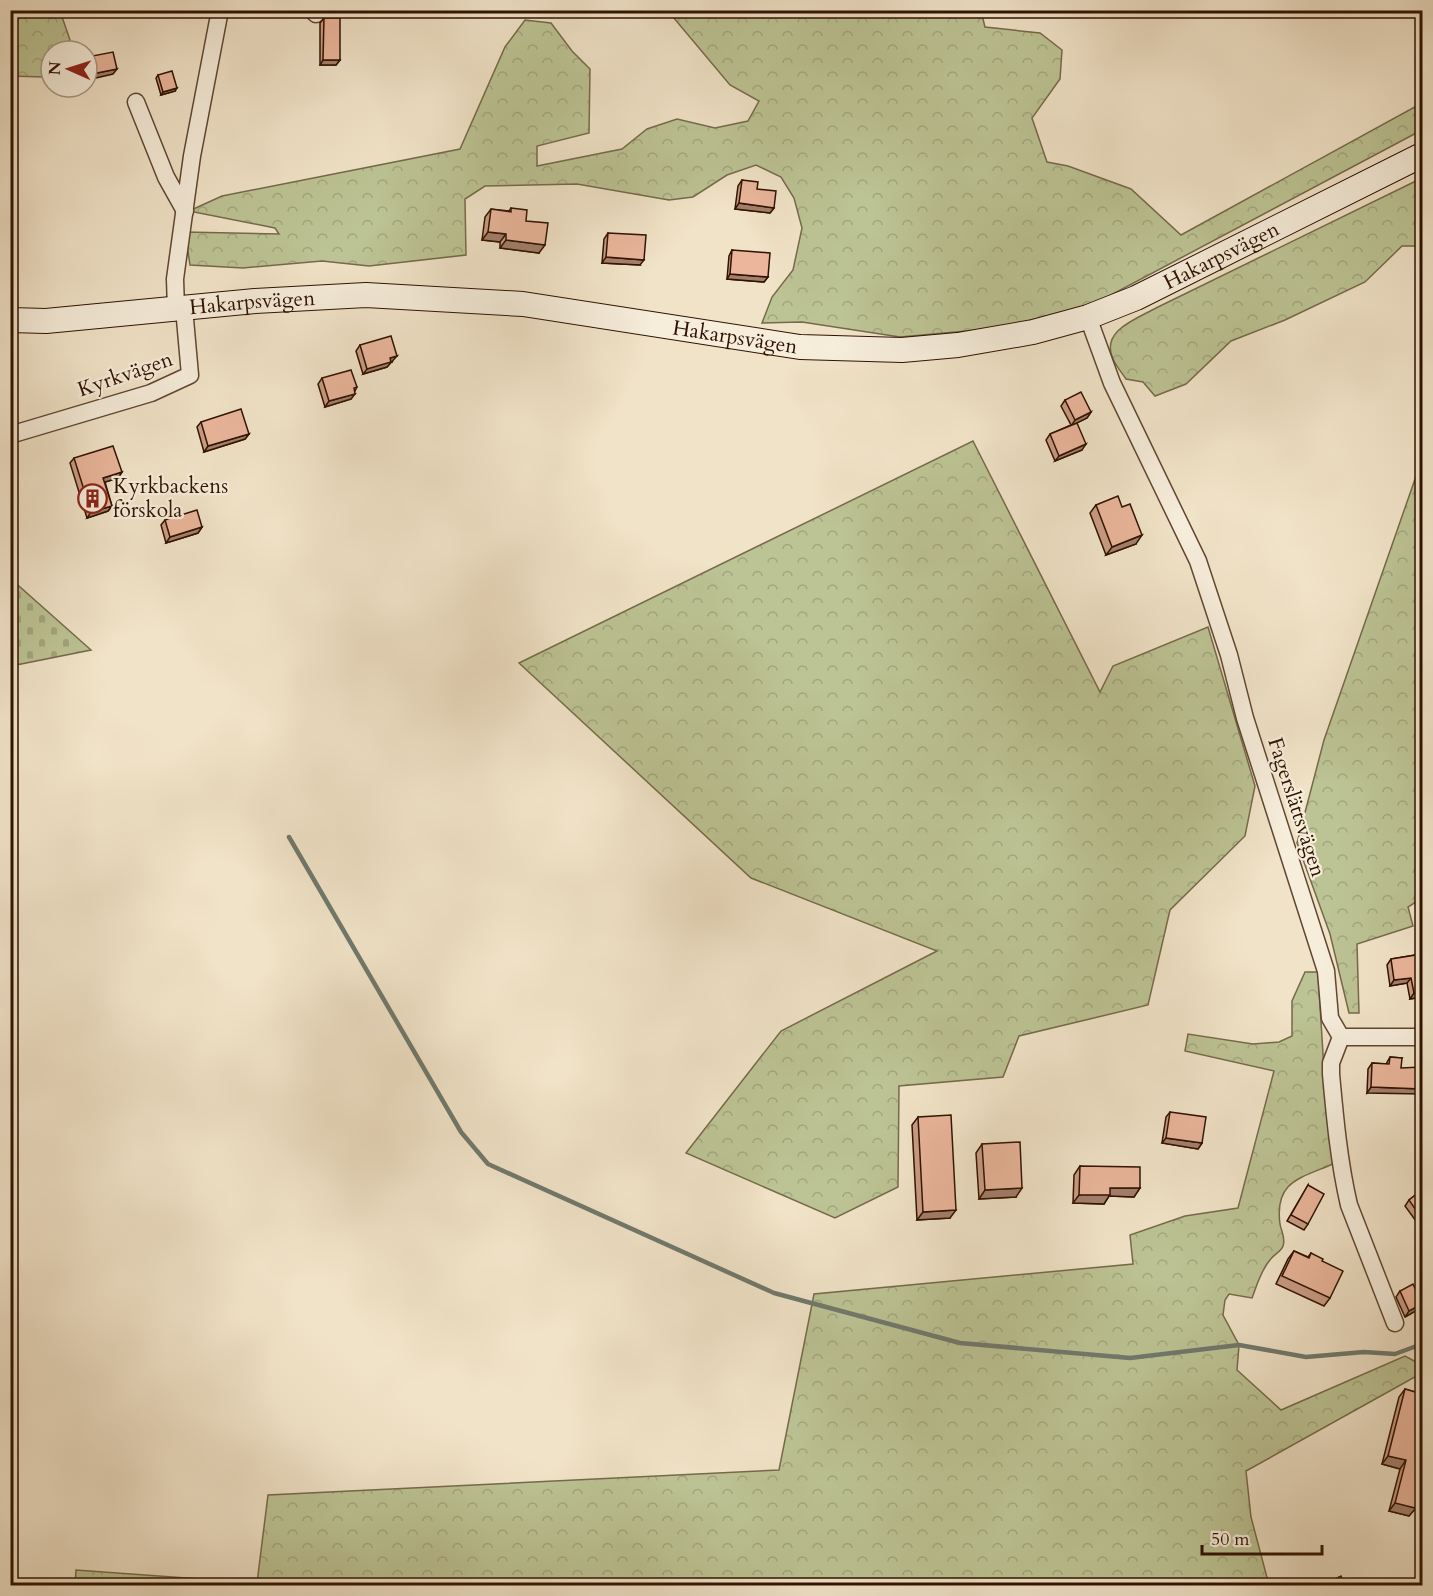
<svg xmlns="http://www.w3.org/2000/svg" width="1433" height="1596" font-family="Cardo,serif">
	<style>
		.forest { fill: url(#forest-crowns); stroke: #766a4a; stroke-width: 1.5 }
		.cemetery { fill: url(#cemetery-stones); stroke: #766a4a; stroke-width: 1.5 }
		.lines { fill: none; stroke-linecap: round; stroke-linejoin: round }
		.stream { stroke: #70796d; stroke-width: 4.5 }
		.street-casing { stroke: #604632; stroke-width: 19 }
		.secondary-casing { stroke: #2f1200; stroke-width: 26 }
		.street { stroke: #f6eddb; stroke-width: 16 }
		.secondary { stroke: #f6eddb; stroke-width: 24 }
		.wall { fill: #ca9d86; stroke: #2f1200; stroke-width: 1.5 }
		.shaded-wall { fill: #a47f6d; stroke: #2f1200; stroke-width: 1.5 }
		.building { fill: #ebb69c; stroke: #2f1200; stroke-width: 1.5 }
		.labels { text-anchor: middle; stroke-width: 4.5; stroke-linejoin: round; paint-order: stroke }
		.street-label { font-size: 21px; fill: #2f1200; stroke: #f6eddb }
		.poi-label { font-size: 21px; fill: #2f1200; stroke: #f6eddb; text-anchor: start }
	</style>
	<defs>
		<pattern id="forest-crowns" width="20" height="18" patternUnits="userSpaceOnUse" patternTransform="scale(1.5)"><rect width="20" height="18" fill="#bcc394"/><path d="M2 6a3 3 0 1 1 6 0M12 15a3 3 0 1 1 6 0" fill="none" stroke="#a2a67e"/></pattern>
		<pattern id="cemetery-stones" width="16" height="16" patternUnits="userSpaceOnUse" patternTransform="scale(1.5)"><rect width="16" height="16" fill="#bcc394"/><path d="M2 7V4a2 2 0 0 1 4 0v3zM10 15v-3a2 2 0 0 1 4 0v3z" fill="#a2a67e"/></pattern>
	</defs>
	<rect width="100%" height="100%" fill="#f1e3c8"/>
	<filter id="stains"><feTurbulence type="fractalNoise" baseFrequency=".00333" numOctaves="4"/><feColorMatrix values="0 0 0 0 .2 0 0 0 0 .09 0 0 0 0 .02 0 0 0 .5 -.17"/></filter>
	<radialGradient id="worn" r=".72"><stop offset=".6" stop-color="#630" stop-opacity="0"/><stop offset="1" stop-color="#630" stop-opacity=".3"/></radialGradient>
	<g class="forest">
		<path d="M11 10 60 11 70 40 59 51H51V59L47 63 44 77 11 76Z"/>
		<path d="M668 11H981L985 27 1040 33 1062 50 1060 79 1032 118 1047 162 1068 166 1131 189 1181 235 1422 103V130L1094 304 1000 328 900 337 802 322 762 323 772 297 793 270 802 228 794 198 781 177 756 165 727 175 693 197 669 200 577 184 485 186 465 199 466 255 369 266 322 261 243 268 190 265 185 232 279 234 275 228 189 211 222 196 460 149 505 47 525 20 551 23 572 51 590 69 589 133 537 146V166L622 149 647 129 677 119 715 128 748 121 759 101 730 85Z"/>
		<path d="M1422 178V246H1402L1365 282 1285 320 1231 341 1186 384 1155 396 1143 382 1126 379C1122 373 1116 366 1113 359 1100 331 1136 319 1156 308Z"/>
		<path d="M973 441 1100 692 1113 666 1208 627 1255 786 1245 836 1170 910 1148 1005 1019 1036 1003 1077 899 1086 898 1187 835 1218 686 1153 781 1031 937 951 751 878 519 663Z"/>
		<path d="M1422 459V898L1408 907 1413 926 1357 944 1359 1013H1349L1330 934 1297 843 1324 740Z"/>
		<path d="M1305 972H1318L1327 1120 1335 1163C1302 1178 1274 1180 1280 1224 1281 1231 1286 1238 1283 1246 1281 1252 1273 1255 1270 1260 1261 1270 1257 1285 1252 1298L1229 1294 1225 1300 1223 1315 1239 1345 1237 1370 1281 1410 1405 1356 1422 1365V1373L1246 1471 1251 1517 1269 1585 75 1586 76 1570 257 1583 268 1495 779 1470 814 1294 1133 1264 1130 1235 1185 1216 1238 1208 1274 1071 1185 1051 1188 1034 1253 1044 1279 1042 1292 1036V1001Z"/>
	</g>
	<path class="cemetery" d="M10 579H11L91 650 11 666Z"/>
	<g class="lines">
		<path class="stream" d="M289 837 461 1132 488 1164 774 1293 960 1343 1130 1358 1239 1345 1306 1357 1364 1352 1395 1354 1422 1344"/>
		<defs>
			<g id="street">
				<path d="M312 10 316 14"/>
				<path d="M136 102 166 177 185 211"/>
				<path d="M176 309 175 279 192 156 220 10"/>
				<path d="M1088 317 1112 383 1198 561 1229 655 1245 718 1326 971 1330 1018 1341 1037 1331 1063V1074C1335 1118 1339 1162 1349 1205L1395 1323"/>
				<path d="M10 435 151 393 190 375 184 308"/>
				<path d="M1341 1037H1422"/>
			</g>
			<g id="secondary">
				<path id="s1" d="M10 320 46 321 255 301 366 295 523 304 800 347 902 350 958 345 1033 332 1088 317 1136 298 1422 155"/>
			</g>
		</defs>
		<use href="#street" class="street-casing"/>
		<use href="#secondary" class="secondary-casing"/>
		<use href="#street" class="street"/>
		<use href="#secondary" class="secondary"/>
	</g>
	<g class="wall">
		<path d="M324 18 340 60 336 65H320V23Z"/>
		<path d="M158 75 175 91 161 95 156 78Z"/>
		<path d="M742 180 757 189 774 208 770 213 735 209 738 186Z"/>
		<path d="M511 208 526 221 539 253 500 248V242L482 240 485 217 491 209 509 211Z"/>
		<path d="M608 233 640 265 602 263 604 239Z"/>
		<path d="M732 250 768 277 764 282 727 279 729 256Z"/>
		<path d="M360 345 393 362H391L387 367 363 374 356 351Z"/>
		<path d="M322 378 357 387 351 399 325 407 318 384Z"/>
		<path d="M1065 400 1091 412 1087 418 1076 423 1082 450 1055 461 1046 440 1050 434 1071 425 1061 406Z"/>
		<path d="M201 422 249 434 245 439 204 452 197 427Z"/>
		<path d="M74 458 122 472 118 478 105 482 112 506 108 511 87 518 70 463Z"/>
		<path d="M1096 505 1136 544 1106 555 1090 513Z"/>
		<path d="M165 520 202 527 198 533 166 543 161 525Z"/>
		<path d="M1422 954V997L1410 999 1407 983 1390 986 1387 965 1391 959Z"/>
		<path d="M1390 1057 1402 1058 1367 1093 1368 1069 1372 1063 1386 1064Z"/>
		<path d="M1170 1112 1202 1143 1198 1149 1162 1143 1166 1117Z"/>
		<path d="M918 1117 950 1218 917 1220 912 1125Z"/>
		<path d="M982 1144 1016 1197 979 1199 976 1153Z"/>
		<path d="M1080 1166 1140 1188 1134 1197 1109 1196 1104 1204 1073 1203 1074 1175Z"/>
		<path d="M1308 1185V1224L1304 1230 1287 1221Z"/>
		<path d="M1422 1190V1228H1421L1405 1206 1409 1200Z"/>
		<path d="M1294 1251 1308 1257 1311 1253 1322 1261 1330 1298 1324 1306 1276 1284 1288 1259Z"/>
		<path d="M1400 1291 1419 1309 1405 1317 1396 1297Z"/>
		<path d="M1405 1389 1422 1394V1511L1415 1509 1409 1516 1389 1511 1400 1469 1382 1464 1399 1397Z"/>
	</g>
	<g class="shaded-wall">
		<path d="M323 60H340L336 65H320Z"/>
		<path d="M117 69 113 74 87 80V75Z"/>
		<path d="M177 88 175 91 161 95 163 92Z"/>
		<path d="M739 203 774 208 770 213 735 209Z"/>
		<path d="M488 232 506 234 500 242 482 240Z"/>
		<path d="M506 240 545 245 539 253 500 248Z"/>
		<path d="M606 257 644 260 640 265 602 263Z"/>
		<path d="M730 274 768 277 764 282 727 279Z"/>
		<path d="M397 356 387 367 363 374 367 369 390 358Z"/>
		<path d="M355 394 351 399 325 407 329 401Z"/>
		<path d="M1091 412 1087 418 1071 426 1075 420Z"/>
		<path d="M249 434 245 439 204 452 208 446Z"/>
		<path d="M1086 444 1082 450 1055 461 1059 456Z"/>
		<path d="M122 472 118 478 99 484 103 478Z"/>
		<path d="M112 506 108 511 87 518 91 512Z"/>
		<path d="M202 527 198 533 166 543 170 537Z"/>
		<path d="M1142 535 1136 544 1106 555 1112 547Z"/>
		<path d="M1411 978 1407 983 1390 986 1394 980Z"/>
		<path d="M1422 992V997L1410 999 1414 993Z"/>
		<path d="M1371 1087 1422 1089V1094L1367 1093Z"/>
		<path d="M1166 1138 1202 1143 1198 1149 1162 1143Z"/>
		<path d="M1022 1188 1016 1197 979 1199 985 1190Z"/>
		<path d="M1110 1188H1140L1134 1197 1109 1196 1104 1204 1073 1203 1079 1195Z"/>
		<path d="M956 1210 950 1218 917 1220 923 1212Z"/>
		<path d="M1422 1304 1419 1309 1405 1317 1409 1311Z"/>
		<path d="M1388 1456 1406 1460 1400 1469 1382 1464Z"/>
		<path d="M1418 1499 1422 1501V1511L1415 1509 1409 1516 1389 1511 1395 1503Z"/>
	</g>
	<g class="building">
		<path d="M324 18H340V60H323Z"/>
		<path d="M113 52 117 69 87 75V57Z"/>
		<path d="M172 71 177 88 163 92 158 75Z"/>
		<path d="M742 180 758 182 757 189 776 191 774 208 739 203Z"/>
		<path d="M511 208 527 210 526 221 548 223 545 245 506 240V234L488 232 491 209 511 212Z"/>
		<path d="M608 233 646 235 644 260 606 257Z"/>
		<path d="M732 250 770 253 768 277 730 274Z"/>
		<path d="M391 336 397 356 390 358 391 362 367 369 360 345Z"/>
		<path d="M351 370 357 387 354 388 355 394 329 401 322 378Z"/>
		<path d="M1081 392 1091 412 1075 420 1065 400Z"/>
		<path d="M241 409 249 434 208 446 201 422Z"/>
		<path d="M1077 423 1086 444 1059 456 1050 434Z"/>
		<path d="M113 446 122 472 103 478 112 506 91 512 74 458Z"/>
		<path d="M1118 496 1122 507 1130 504 1142 535 1112 547 1096 505Z"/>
		<path d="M197 510 202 527 170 537 165 520Z"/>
		<path d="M1422 954V992L1414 993 1411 978 1394 980 1391 959Z"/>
		<path d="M1390 1057 1402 1058 1401 1068 1422 1067V1089L1371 1087 1372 1063 1389 1064Z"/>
		<path d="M1170 1112 1206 1117 1202 1143 1166 1138Z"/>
		<path d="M951 1115 956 1210 923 1212 918 1117Z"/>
		<path d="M1020 1142 1022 1188 985 1190 982 1144Z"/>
		<path d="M1080 1166 1140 1167V1188H1110V1195H1079Z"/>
		<path d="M1308 1185 1324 1194 1308 1224 1291 1215Z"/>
		<path d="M1422 1190V1219L1409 1200Z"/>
		<path d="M1294 1251 1309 1258 1311 1253 1323 1259 1322 1261 1343 1271 1330 1298 1282 1276Z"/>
		<path d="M1413 1284 1422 1304 1409 1311 1400 1291Z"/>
		<path d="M1405 1389 1422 1394V1501L1418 1499 1415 1508 1395 1503 1406 1460 1388 1456Z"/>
		<path d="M1341 1576 1345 1586H1321Z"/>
	</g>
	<defs>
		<symbol id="building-ring" viewBox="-11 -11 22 22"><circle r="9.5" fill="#f6eddb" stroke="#8f2418" stroke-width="1.5"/><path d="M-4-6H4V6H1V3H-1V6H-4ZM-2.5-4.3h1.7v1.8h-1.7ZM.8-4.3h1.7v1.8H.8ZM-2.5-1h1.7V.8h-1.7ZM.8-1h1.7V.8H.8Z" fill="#8f2418"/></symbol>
	</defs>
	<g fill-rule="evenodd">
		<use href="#building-ring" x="76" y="482" width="33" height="33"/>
	</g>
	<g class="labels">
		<g class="street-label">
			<text dy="7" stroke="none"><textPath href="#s1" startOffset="1233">Hakarpsvägen</textPath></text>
			<text dy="7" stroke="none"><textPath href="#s1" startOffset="243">Hakarpsvägen</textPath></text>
			<text dy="7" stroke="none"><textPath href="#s1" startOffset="729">Hakarpsvägen</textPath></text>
			<text transform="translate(125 374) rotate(-19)" y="7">Kyrkvägen</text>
			<text transform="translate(1297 807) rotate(72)" y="7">Fagerslättsvägen</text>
		</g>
		<g class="poi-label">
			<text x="113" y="493">Kyrkbackens<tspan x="113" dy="24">förskola</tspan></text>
		</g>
	</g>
	<rect width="1433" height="1596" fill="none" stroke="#f1e3c8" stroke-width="36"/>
	<rect x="12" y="12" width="1409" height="1572" fill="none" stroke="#2f1200" stroke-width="3"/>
	<rect x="18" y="18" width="1397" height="1560" fill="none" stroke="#2f1200" stroke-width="1.5"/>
	<g transform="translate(69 69) rotate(273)"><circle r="28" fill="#f6eddb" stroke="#a69583" stroke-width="1.5"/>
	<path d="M0-4.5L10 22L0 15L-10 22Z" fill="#8f2418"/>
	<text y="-9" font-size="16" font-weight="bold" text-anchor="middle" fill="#2f1200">N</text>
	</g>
	<path d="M1202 1545v9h120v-9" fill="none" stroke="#2f1200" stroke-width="3"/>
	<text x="1211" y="1545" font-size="18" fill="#2f1200" stroke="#f6eddb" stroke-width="4.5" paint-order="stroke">50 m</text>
	<rect width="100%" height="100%" filter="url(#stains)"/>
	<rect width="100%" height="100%" fill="url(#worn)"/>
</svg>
